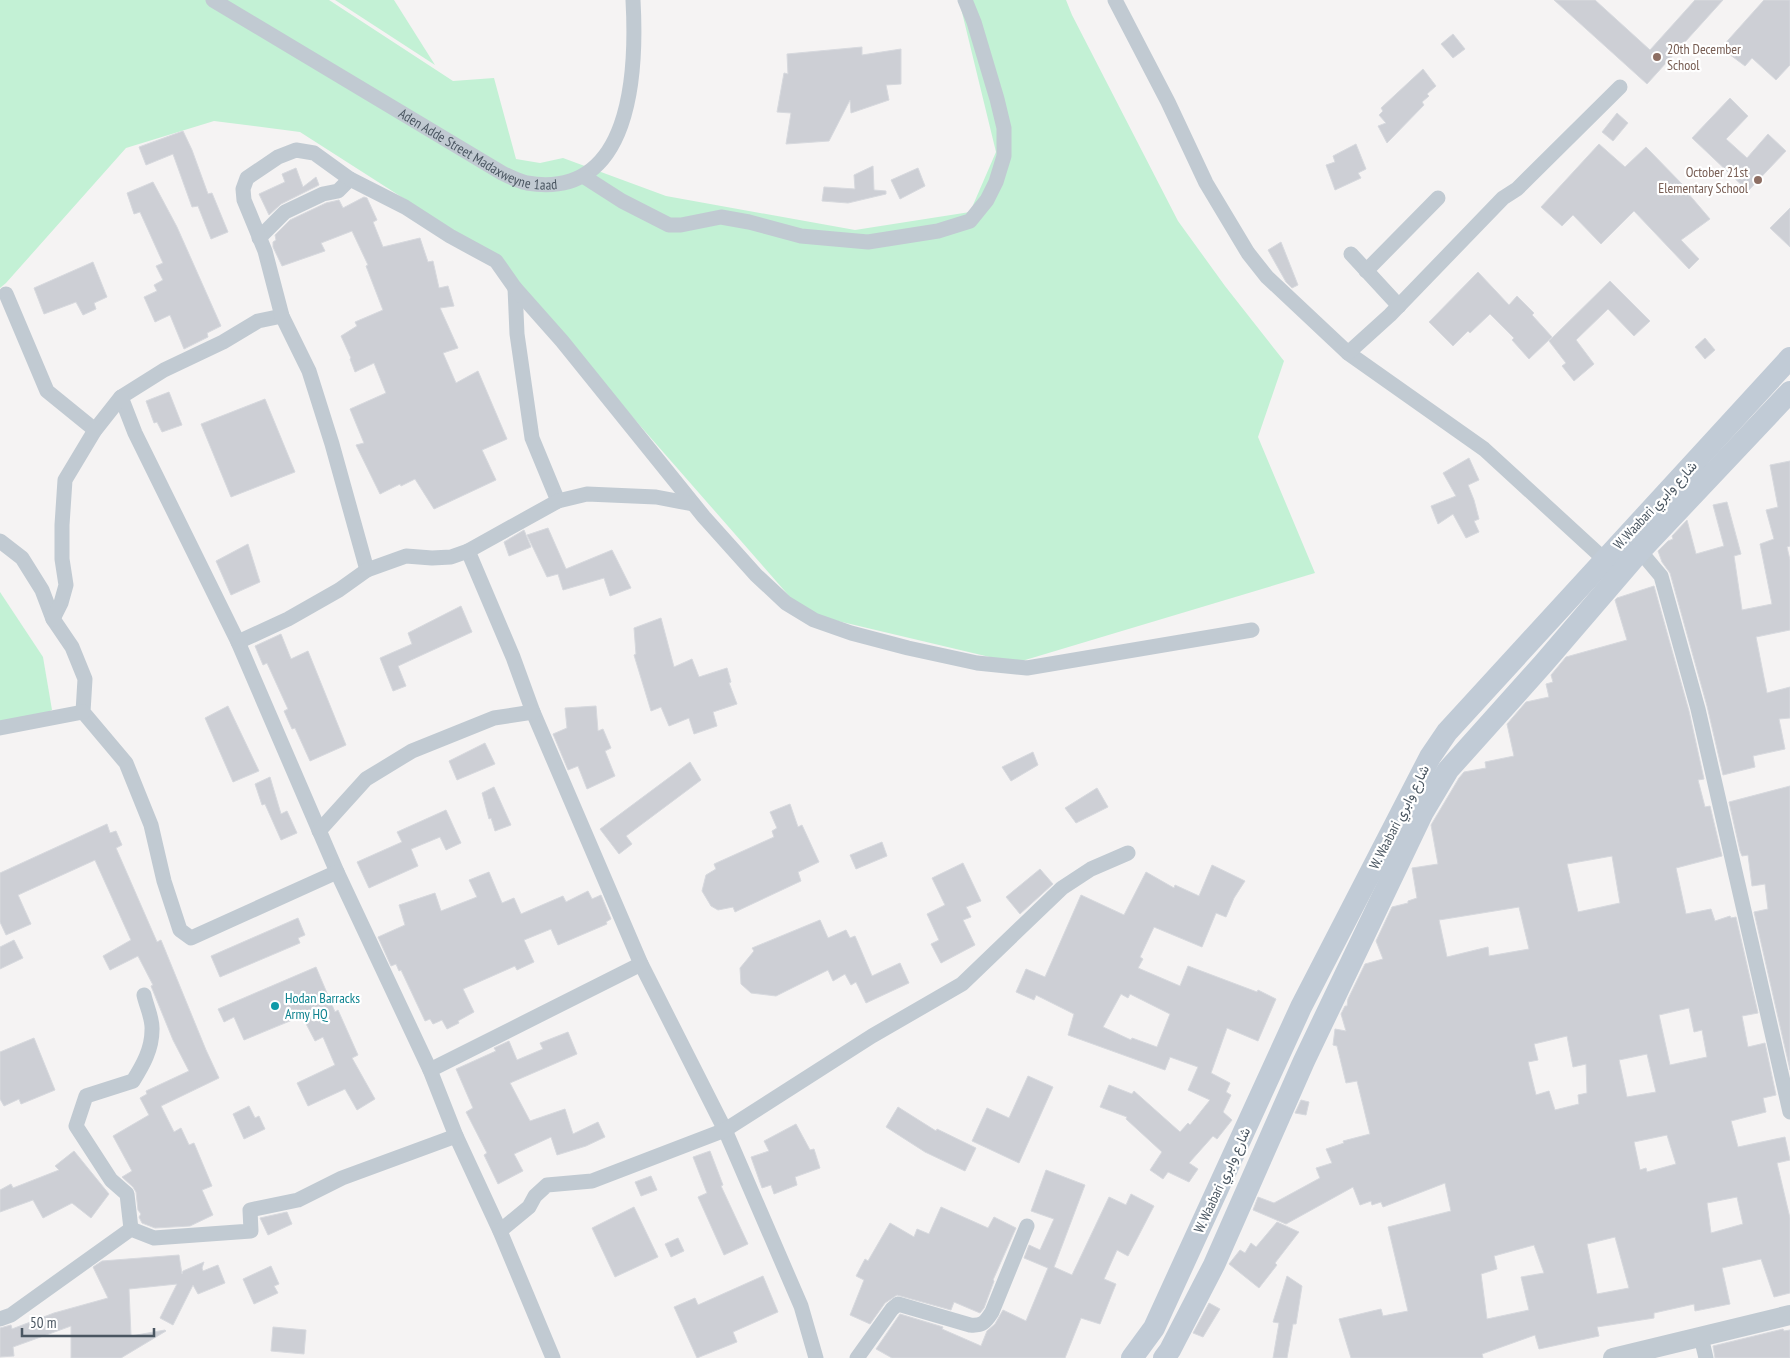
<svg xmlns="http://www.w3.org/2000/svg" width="1790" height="1358" font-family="'PT Sans Narrow',Vazirmatn,sans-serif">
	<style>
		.green { fill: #c3f1d5 }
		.building { fill: #cdcfd5; stroke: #d7d9de; fill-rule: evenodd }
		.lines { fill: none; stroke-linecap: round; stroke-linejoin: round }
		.minor { stroke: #c1cad2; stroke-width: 15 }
		.tertiary { stroke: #c1cad2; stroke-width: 20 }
		.secondary { stroke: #c1cbd6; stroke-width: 22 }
		.education-dot { fill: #8d6e63; stroke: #fff; stroke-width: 2 }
		.culture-dot { fill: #0f9aa8; stroke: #fff; stroke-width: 2 }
		.labels { text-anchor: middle; stroke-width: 4.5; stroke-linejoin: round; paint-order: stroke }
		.education-label { font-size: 14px; fill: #785e54; stroke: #fff; text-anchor: start }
		.street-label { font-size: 14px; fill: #4a5661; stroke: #fff }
		.culture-label { font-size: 14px; fill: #0d838f; stroke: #fff; text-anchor: start }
	</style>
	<rect width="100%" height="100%" fill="#f5f3f3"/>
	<g class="green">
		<path d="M0 0H329L453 81 494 78 516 159 540 163 563 158 666 196 855 230 970 212 996 152 959 0H1066L1072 15 1178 221 1225 286 1284 361 1258 437 1315 573 1015 663 804 613 489 253 300 132 214 121 126 148 6 283 0 288Z"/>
		<path d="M335 0H394L435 65Z"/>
		<path d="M0 592 43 657 52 710 0 732Z"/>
	</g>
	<g class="building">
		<path d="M1554 0H1595L1650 50 1695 0H1723L1647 84Z"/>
		<path d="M1764 0H1790V65L1776 80 1752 58 1745 66 1721 48Z"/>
		<path d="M1453 34 1465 49 1453 58 1441 44Z"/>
		<path d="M862 47V55L901 49V84L886 85 889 100 851 113 850 100 829 141 786 144 791 113 777 112 784 73 788 74 787 54Z"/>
		<path d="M1423 69 1436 86 1427 94 1429 96 1422 102 1424 105 1387 143 1378 126 1386 123 1379 115 1383 111 1381 108Z"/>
		<path d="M1730 98 1748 116 1726 139 1747 158 1768 134 1786 151 1748 191 1692 138Z"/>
		<path d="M1617 113 1628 123 1613 141 1602 132Z"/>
		<path d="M183 131 192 150 208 194 212 193 228 232 211 239 198 206 192 207 173 154 146 165 139 147Z"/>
		<path d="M1356 144 1366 169 1358 173 1361 178 1335 190 1326 165 1335 162 1333 156Z"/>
		<path d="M1599 144 1625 167 1646 147 1682 184 1681 185 1710 219 1681 240 1699 259 1689 269 1634 211 1601 244 1573 215 1562 226 1541 207Z"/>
		<path d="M873 166 874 190 886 191V194L848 203 822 201 824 187 855 189 854 175Z"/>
		<path d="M296 168 303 187 316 177 319 185 281 204 269 215 259 194 285 182 282 174Z"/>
		<path d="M918 168 925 186 900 199 891 180Z"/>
		<path d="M153 182 177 227 221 326 207 333 208 337 184 349 170 315 155 322 144 297 157 291 154 285 163 280 156 266 163 263 140 212 134 214 127 193Z"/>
		<path d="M364 197 367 198 377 220 373 222 383 247 420 238 428 262 433 261 439 288 448 286 454 306 440 308 458 348 443 353 456 383 478 371 507 439 482 450 496 480 434 509 415 479 401 486 400 484 380 494 356 445 364 443 350 409 386 393 374 363 355 372 350 359 351 358 341 336 357 326 355 322 383 310 366 266 368 265 352 231 321 243 325 251 282 266 273 247V242L276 240 275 235 290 220 326 203 339 200 343 208Z"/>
		<path d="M1790 208V247L1770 228Z"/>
		<path d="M1281 242 1298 285 1292 288 1286 282 1268 250Z"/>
		<path d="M93 262 107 297 94 303 96 309 83 315 76 302 44 314 34 288Z"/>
		<path d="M1478 272 1509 305 1517 296 1534 313 1532 315 1552 337 1529 359 1512 340 1514 338 1490 314 1470 333 1468 331 1453 346 1429 322Z"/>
		<path d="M1610 281 1650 321 1634 336 1608 309 1576 340 1594 364 1574 381 1562 366 1566 363 1549 341Z"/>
		<path d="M1705 338 1715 350 1705 359 1695 347Z"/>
		<path d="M169 392 182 425 162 432 157 422 154 423 146 401Z"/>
		<path d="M265 399 295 472 231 497 201 424Z"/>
		<path d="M1469 458 1479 480 1468 485 1474 500 1479 519 1474 521 1479 532 1466 538 1453 514 1438 524 1431 506 1456 496 1443 473Z"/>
		<path d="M1790 461V546L1787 547 1790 560V630L1756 637 1767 693 1790 687V718L1779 719 1785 749 1753 756 1755 767 1723 775 1707 706 1670 573 1662 562 1658 551 1668 541 1673 539 1672 536 1687 520 1696 554 1724 546 1713 505 1727 502 1741 554 1734 556 1742 610 1772 604 1760 544 1774 539 1766 510 1778 507 1770 465Z"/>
		<path d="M548 528 566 569 612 550 631 588 610 596 604 578 563 590 558 574 547 577 527 535Z"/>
		<path d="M524 530 531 547 509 556 504 542Z"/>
		<path d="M248 544 260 582 231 595 216 561Z"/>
		<path d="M1654 586 1689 711 1704 779 1698 780 1705 807 1710 806 1722 856 1676 868 1686 914 1711 909 1715 921 1730 916 1731 918 1736 917 1758 1013 1742 1016 1748 1047 1765 1043 1776 1095 1763 1098 1766 1112 1731 1121 1738 1147 1785 1137 1790 1160 1777 1163 1790 1218V1293L1774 1297 1761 1259 1722 1268 1730 1304 1695 1311 1694 1304 1654 1313V1318L1597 1327 1599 1336 1539 1349 1535 1335 1482 1354 1483 1358H1351L1339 1319 1381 1309 1383 1316 1408 1311 1388 1227 1451 1211 1445 1183 1383 1207 1381 1202 1372 1205 1371 1201 1360 1205 1353 1187 1286 1224 1253 1210 1258 1197 1274 1203 1320 1178 1316 1168 1332 1163 1326 1149 1344 1143 1343 1141 1370 1134 1357 1081 1346 1083 1337 1046 1333 1045 1335 1029 1346 1031 1341 1014 1345 1006H1347L1348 999 1365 964 1383 959 1376 941 1392 907 1408 903V901L1417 898 1412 868 1438 864 1431 825 1459 778 1464 772 1486 768 1485 762 1514 756 1507 724 1526 702 1549 697 1546 684 1553 682 1551 675 1566 657 1627 640 1615 600 1617 598ZM1612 856 1620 903 1578 912 1567 864ZM1519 907 1529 949 1489 956 1488 947 1447 957 1439 920ZM1689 1008 1694 1032 1702 1030 1707 1057 1670 1065 1659 1015ZM1567 1036 1573 1067 1586 1064 1587 1093 1578 1095 1579 1104 1555 1110 1549 1091 1536 1095 1528 1062 1538 1060 1534 1044ZM1647 1054 1656 1092 1627 1097 1619 1060ZM1667 1135 1676 1164 1647 1172 1646 1168 1640 1170 1634 1142ZM1737 1197 1743 1224 1711 1233 1707 1203ZM1615 1237 1629 1288 1597 1294 1587 1244ZM1534 1245 1544 1273 1521 1277 1529 1310 1487 1319 1481 1274 1497 1269 1494 1256Z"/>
		<path d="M461 606 472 632 398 666 406 686 393 691 380 658 412 644 408 633Z"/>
		<path d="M661 618 674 667 692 659 699 677 727 668 731 682 729 683 737 704 713 712 717 726 694 734 689 718 669 726 661 707 651 711 634 655 636 654 634 628Z"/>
		<path d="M281 634 291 659 308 651 346 745 310 761 295 728 292 729 284 711 288 709 267 663 263 665 255 646Z"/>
		<path d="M228 706 259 771 233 782 205 718Z"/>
		<path d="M596 706 598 731 603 729 611 748 605 751 615 776 587 789 578 766 568 770 553 734 567 728 565 708Z"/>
		<path d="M485 743 495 764 457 780 449 761Z"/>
		<path d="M1033 752 1038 765 1011 781 1002 767Z"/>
		<path d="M690 762 701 780 626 836 632 844 619 854 600 829Z"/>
		<path d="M270 777 281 814 287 811 297 833 281 840 265 804 262 805 255 784Z"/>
		<path d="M1790 786V1070L1754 912 1768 909 1765 884 1752 886 1748 855 1742 856 1740 851 1729 802Z"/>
		<path d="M494 787 511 825 495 831 491 818 489 819 482 793Z"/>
		<path d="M1097 788 1108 807 1076 823 1065 808Z"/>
		<path d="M790 804 798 827 802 825 819 862 798 872 801 881 735 912 733 907 718 910 711 906 702 891 706 875 716 869 714 864 774 837 772 831 777 828 770 812Z"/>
		<path d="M446 810 461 843 446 850 440 837 411 849 418 866 369 888 357 862 402 842 397 832Z"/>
		<path d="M107 824 110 833 116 831 122 845 116 848 157 942 161 940 206 1050 219 1078 161 1106 174 1132 181 1128 189 1145 194 1143 212 1186 202 1190 213 1215 190 1226 155 1228 142 1223 139 1217 141 1214 138 1210 136 1192 133 1187 122 1177 132 1171 113 1136 149 1115 140 1098 147 1094 146 1091 189 1071 173 1040 151 986 153 985 138 956 110 970 103 956 131 940 95 860 18 895 31 924 6 935 0 922V873Z"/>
		<path d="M882 842 887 856 856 869 850 855Z"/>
		<path d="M963 863 981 901 966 907 971 917 963 920 975 945 941 963 931 944 939 940 927 914 945 905 932 878Z"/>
		<path d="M1212 865 1245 881 1234 898 1226 917 1216 913 1202 947 1154 927 1140 957 1143 959 1138 968 1180 986 1188 966 1257 992 1258 990 1276 999 1258 1041 1227 1028 1211 1073 1230 1083 1226 1092 1231 1095 1223 1112 1232 1120 1217 1139 1213 1136 1189 1163 1198 1169 1189 1182 1168 1172 1163 1179 1150 1170 1162 1152 1126 1119 1127 1117 1100 1107 1109 1085 1132 1094 1134 1091 1180 1132 1188 1123 1190 1125 1210 1100 1188 1090 1198 1067 1170 1057 1165 1070 1068 1035 1074 1014 1036 995 1034 1000 1016 992 1026 969 1045 977 1081 895 1124 915 1146 872 1174 888 1175 885 1199 896ZM1121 994 1128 998 1130 994 1170 1014 1157 1047 1132 1038 1131 1040 1103 1027Z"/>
		<path d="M1040 869 1053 884 1020 914 1006 897Z"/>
		<path d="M489 872 502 903 514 898 521 914 563 896 566 902 588 891 592 899 601 895 611 919 606 922 607 924 558 945 551 929 524 940 534 962 517 970 515 966 463 989 474 1012 458 1021 459 1023 447 1029 442 1020 433 1024 430 1019 425 1021 401 970 399 971 396 964 391 966 378 937 405 925 399 905 435 893 441 911 477 897 469 880Z"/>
		<path d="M298 918 305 935 298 938 300 943 220 977 211 956Z"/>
		<path d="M820 920 828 938 846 930 850 938 855 936 872 976 900 963 909 983 866 1003 856 982 851 985 845 974 833 981 828 970 776 996 751 993 741 984 740 968 754 951 752 948Z"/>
		<path d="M14 940 23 958 0 969V947Z"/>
		<path d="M316 967 335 1012 338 1010 358 1055 352 1058 375 1099 357 1110 345 1089 308 1106 297 1083 335 1065 323 1037 315 1041 302 1016 244 1040 234 1017 224 1022 218 1009Z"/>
		<path d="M568 1032 577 1054 510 1083 530 1121 565 1109 573 1134 598 1122 605 1137 586 1146 557 1155 551 1137 514 1154 523 1171 498 1184 484 1155 487 1153 466 1112 473 1108 456 1069 496 1051 494 1048 509 1041 517 1060 543 1049 540 1043Z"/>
		<path d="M34 1038 55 1090 21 1104 19 1099 4 1106 0 1099V1052Z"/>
		<path d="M1028 1076 1053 1087 1019 1163 972 1141 987 1108 1009 1118Z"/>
		<path d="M1301 1100 1309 1102 1306 1115 1295 1113Z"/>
		<path d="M249 1106 255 1118 259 1116 265 1129 244 1139 233 1114Z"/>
		<path d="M898 1107 936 1131 937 1129 976 1148 965 1171 925 1152 886 1127Z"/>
		<path d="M796 1124 810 1150 814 1149 820 1168 795 1177 797 1185 774 1194 771 1185 762 1188 751 1157 769 1151 764 1141Z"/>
		<path d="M74 1151 109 1194 91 1218 72 1203 43 1218 33 1200 0 1212V1190L11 1184 13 1188 59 1170 55 1166Z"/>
		<path d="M710 1151 723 1185 721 1186 748 1244 724 1255 698 1197 707 1193 693 1157Z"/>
		<path d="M1046 1170 1085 1185 1054 1267 1072 1275 1109 1197 1126 1205 1131 1194 1154 1206 1128 1256 1117 1250 1104 1279 1116 1284 1100 1324 1081 1318 1065 1358H892L876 1349 900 1314 943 1327 942 1329 981 1346 987 1331 995 1324 1003 1310 1026 1321 1048 1268 1024 1258 1029 1245 1040 1250 1054 1219 1031 1211Z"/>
		<path d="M651 1176 657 1190 641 1196 635 1182Z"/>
		<path d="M634 1207 658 1257 615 1277 592 1228Z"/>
		<path d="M941 1207 988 1228 994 1217 1016 1228 993 1280 994 1281 984 1308 980 1313 954 1302 951 1310 897 1295 885 1303 870 1324 850 1315 864 1280 856 1276 865 1259 868 1261 890 1223 914 1237 917 1229 929 1234Z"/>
		<path d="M287 1212 292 1224 268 1235 260 1218Z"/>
		<path d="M1277 1222 1299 1232 1275 1263 1277 1265 1259 1288 1229 1264 1240 1250 1245 1253 1251 1243 1256 1247Z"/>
		<path d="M678 1238 684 1251 671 1257 665 1244Z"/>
		<path d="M179 1255 182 1274 183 1271 204 1262 202 1268 203 1271 218 1265 225 1283 198 1294 193 1285 173 1325 160 1318 177 1284 129 1289 131 1336 165 1330 166 1331 121 1358H71V1326L13 1347 14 1356 0 1357V1328L11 1325 12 1329 54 1313 108 1298 93 1267 102 1261Z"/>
		<path d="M271 1266 279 1284 274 1286 278 1293 254 1304 243 1279Z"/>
		<path d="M763 1276 778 1312 733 1332 737 1342 697 1358 674 1307 695 1298 698 1305Z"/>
		<path d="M1287 1276 1302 1286 1296 1324H1293L1287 1358H1273L1279 1323 1273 1322Z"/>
		<path d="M1209 1303 1220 1309 1203 1337 1193 1333Z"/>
		<path d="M273 1327 306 1330 304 1354 271 1351Z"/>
		<path d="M1783 1329 1784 1331 1790 1330V1358H1715L1713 1346Z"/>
	</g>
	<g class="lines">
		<g class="minor">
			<path id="s1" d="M213 0 502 173C510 177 518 181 527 183 632 201 637 72 633 0"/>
			<path d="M1115 0 1168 102 1206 183 1248 253 1267 277 1348 353 1484 449 1605 560"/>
			<path d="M583 176 622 201 669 225H681L721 217 749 222 801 236 868 242 938 231 970 221 987 200 996 182 1004 156V128L997 99 974 22 965 0"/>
			<path d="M259 238 285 212 323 194 338 191 350 179"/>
			<path d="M1351 254 1399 306"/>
			<path d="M1366 271 1438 198"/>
			<path d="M515 288 517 334 532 438 558 501"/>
			<path d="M6 294 47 391 95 430"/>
			<path d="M282 316 258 321 223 342 164 370 121 397 135 433 238 642 337 872 430 1070 456 1136 500 1231 553 1358"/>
			<path d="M1348 353 1390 315 1503 198 1517 189 1620 87"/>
			<path d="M0 541 22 558 42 590 53 619 72 647 85 679 83 712 126 763 151 825 164 881 180 930 191 938 337 872"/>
			<path d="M468 551 513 657 533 712 641 964 725 1130 801 1306 816 1358"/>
			<path d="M1640 551 1661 576 1698 709 1790 1112"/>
			<path d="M367 570 332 444 309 371 282 316 265 251 244 200 243 189 247 178 278 157 296 150 314 153 350 179 405 207 450 236 496 261 515 288 562 341 704 517 756 575 786 603 814 620 851 633 908 648 977 663 1027 668 1252 630"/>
			<path d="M53 619 61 603 66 585 62 559V525L65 480 95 430 121 397"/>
			<path d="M238 642 288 619 339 590 367 570 406 556 432 558 451 557 468 551 558 501 587 494 656 497 693 504"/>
			<path d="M0 728 83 712"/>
			<path d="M319 831 366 779 412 751 494 718 533 712"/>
			<path d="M430 1070 641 964"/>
			<path d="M131 1229 127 1194 111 1180 76 1126 86 1096 133 1081C143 1065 152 1049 152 1030 153 1019 146 1005 144 995"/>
			<path d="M500 1231 529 1207 535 1196 547 1185 592 1181 725 1130 872 1036 962 984 1062 888 1091 869 1128 853"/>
			<path d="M0 1319 11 1315 131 1229 154 1238 251 1231 250 1210 298 1200 342 1178 456 1136"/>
			<path d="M1701 1337 1706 1358"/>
			<path d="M857 1358 892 1309 898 1304 970 1325C982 1326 985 1323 992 1312L1027 1226"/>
		</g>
		<path class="tertiary" d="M1613 1358 1790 1315"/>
		<g class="secondary">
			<path d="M1132 1358 1154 1328 1301 1007 1430 757 1447 732 1790 358"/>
			<path d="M1164 1358 1170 1350 1214 1265 1304 1061 1423 812 1448 770 1543 664 1640 551 1790 392"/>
		</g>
	</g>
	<g class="education-dot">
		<circle cx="1657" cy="57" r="5"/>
		<circle cx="1758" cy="180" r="5"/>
	</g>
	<circle class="culture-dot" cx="275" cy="1006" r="5"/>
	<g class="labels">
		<g class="education-label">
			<text x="1667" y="54">20th December<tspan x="1667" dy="16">School</tspan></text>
			<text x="1748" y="177" text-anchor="end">October 21st<tspan x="1748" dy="16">Elementary School</tspan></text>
		</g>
		<g class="street-label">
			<text dy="5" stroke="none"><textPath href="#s1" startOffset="306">Aden Adde Street Madaxweyne 1aad</textPath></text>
			<text transform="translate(1655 505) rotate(-47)" y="5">W. Waabari شارع وابري</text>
			<text transform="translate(1399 817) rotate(-63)" y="5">W. Waabari شارع وابري</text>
			<text transform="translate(1222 1180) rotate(-65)" y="5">W. Waabari شارع وابري</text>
		</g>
		<g class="culture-label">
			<text x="285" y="1003">Hodan Barracks<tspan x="285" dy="16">Army HQ</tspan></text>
		</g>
	</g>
	<path d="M22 1328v8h132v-8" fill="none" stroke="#4a5661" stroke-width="2.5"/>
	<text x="30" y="1328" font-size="15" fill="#4a5661" stroke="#ffffff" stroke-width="4" paint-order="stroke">50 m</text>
</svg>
